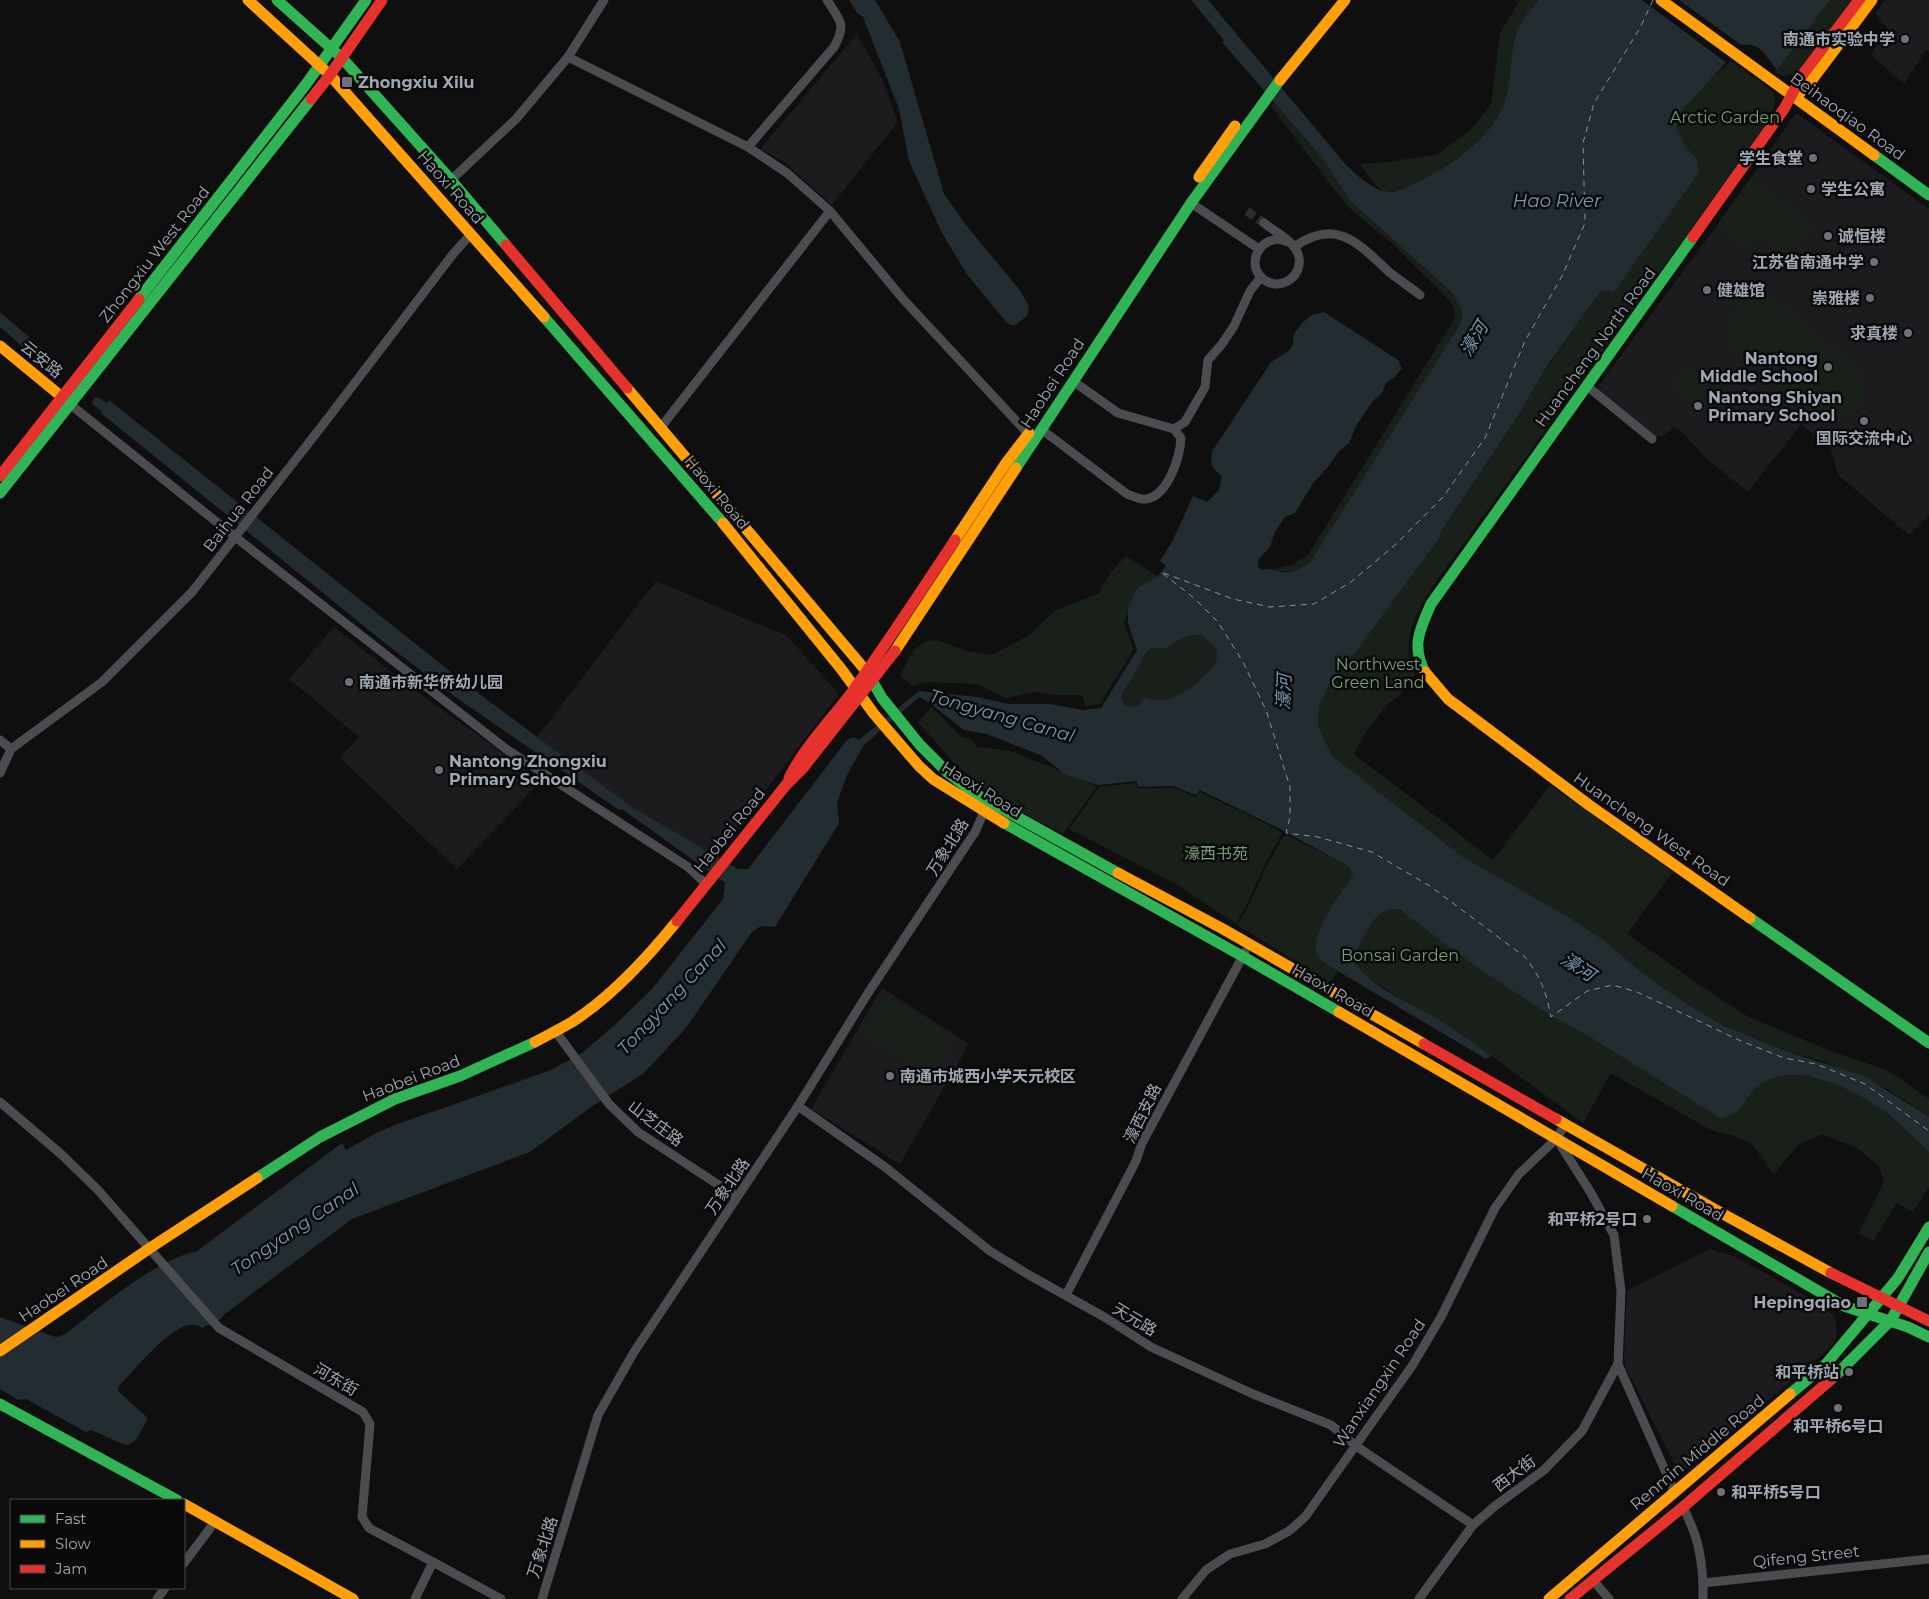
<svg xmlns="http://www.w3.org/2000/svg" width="1929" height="1599" font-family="Montserrat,'Noto Sans SC',sans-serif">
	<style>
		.built { fill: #1c1c1e }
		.green { fill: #19201a }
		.water { fill: #232c31; fill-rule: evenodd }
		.pier { fill: #0f0f10 }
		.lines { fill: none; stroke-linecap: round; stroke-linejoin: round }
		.canal { stroke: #232c31; stroke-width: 9 }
		.ferry { stroke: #7499af; stroke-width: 1; stroke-dasharray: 6 5; stroke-linecap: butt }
		.street-tunnel { stroke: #2c2d30; stroke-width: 9; stroke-dasharray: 9 4.5; stroke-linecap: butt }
		.street { stroke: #4a4c4f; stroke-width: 9 }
		.fast { stroke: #30b455; stroke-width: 11 }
		.slow { stroke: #ff9f0a; stroke-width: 11 }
		.jam { stroke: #e5322d; stroke-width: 11 }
		.poi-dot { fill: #6d7279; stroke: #0a0a0b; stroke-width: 2 }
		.labels { text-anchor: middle; stroke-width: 5; stroke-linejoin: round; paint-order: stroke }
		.poi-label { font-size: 16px; font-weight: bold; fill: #9fa7b2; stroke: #0a0a0b; text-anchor: end }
		.street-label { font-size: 16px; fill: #9fa7b2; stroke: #0a0a0b }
		.park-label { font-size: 16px; fill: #769e75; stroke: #0a0a0b }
		.water-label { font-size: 18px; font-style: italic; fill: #7499af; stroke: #0a0a0b }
	</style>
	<rect width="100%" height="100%" fill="#0f0f10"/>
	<g class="built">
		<path d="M1885 0H1929V52L1926 50 1904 84 1871 55 1887 28 1875 13Z"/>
		<path d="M857 34 882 79 898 122 832 205 783 161 760 149Z"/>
		<path d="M1796 113 1929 209V515L1909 535 1838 475 1831 449 1801 424 1748 492 1708 460 1682 432 1673 427 1664 435 1655 437 1597 388 1715 228 1748 253 1761 238 1812 225 1752 176Z"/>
		<path d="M656 581 787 636 839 694 714 858 531 745Z"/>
		<path d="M334 627 408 685 541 781 457 869 340 758 359 737 289 679Z"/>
		<path d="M882 988 969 1044 900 1164 811 1109Z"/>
		<path d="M1710 1249 1736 1257 1820 1304 1830 1312 1835 1318 1837 1332 1834 1343 1823 1354 1686 1469 1680 1470 1675 1465 1626 1368 1624 1356 1627 1291Z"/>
	</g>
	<g class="green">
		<path d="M1520 0H1539C1529 11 1518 23 1515 38 1509 60 1512 85 1503 106 1496 122 1483 137 1470 148 1457 160 1399 200 1382 190 1374 184 1366 172 1360 164L1389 162 1438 154 1472 128 1491 104 1500 33Z"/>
		<path d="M1830 0H1852L1800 70 1786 76H1782L1775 72Z"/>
		<path d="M1731 61C1739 67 1770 87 1774 94 1780 107 1758 135 1751 146L1432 587C1414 616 1400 642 1415 675L1399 695 1386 706 1366 732 1354 754 1493 860 1550 785 1673 872 1627 934 1717 997 1747 1016 1828 1050 1889 1071 1929 1099V1117L1889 1090 1822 1061 1785 1051 1722 1025 1681 1000 1641 972 1605 941 1567 916 1463 857 1331 756 1318 726 1319 707 1329 685 1358 649 1440 537V533L1521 411 1547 367 1697 159C1689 150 1677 139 1676 126 1675 106 1717 74 1731 61Z"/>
		<path d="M1274 103 1324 160 1350 201 1446 287C1457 298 1467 310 1459 326L1314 557C1304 570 1288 575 1274 569L1292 565 1308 555 1453 321C1456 313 1455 310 1451 302L1393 244 1347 206 1270 105Z"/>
		<path d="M1752 176 1813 225 1786 258 1761 238 1748 253 1715 228Z"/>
		<path d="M1763 297 1774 300 1857 369 1862 381 1864 394 1855 411 1838 420 1828 419 1816 417 1735 351C1733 346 1729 341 1728 336 1723 313 1742 299 1763 297Z"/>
		<path d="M1695 369 1699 370 1726 390C1730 404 1719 413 1705 413L1680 394 1678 381 1687 371Z"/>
		<path d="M1126 556 1158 576 1137 588 1124 623 1134 649 1100 704 1085 706 1082 695H1056L1036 692 1005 698 978 684 924 682 913 686 900 675 913 651 926 641 937 640 967 651 993 655 1029 635 1056 610 1098 594 1111 572Z"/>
		<path d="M1190 635H1202L1217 650C1217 650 1217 657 1217 657 1214 673 1179 699 1164 700 1158 701 1150 699 1144 699L1139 705 1126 707 1121 698 1122 693 1134 675 1147 651 1152 648H1166L1178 640Z"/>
		<path d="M931 707 962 737 971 739 977 747 1005 750 1016 753 1097 786 1063 834 998 799 953 762 918 722Z"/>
		<path d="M1136 783 1137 788H1174L1196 797 1200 792 1261 821 1282 833 1266 862 1245 908 1236 924 1176 884 1069 829 1099 787Z"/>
		<path d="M1285 834 1344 864 1349 867 1353 875 1336 900 1331 967 1338 971 1330 982 1237 925 1246 911 1268 863Z"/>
		<path d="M1395 908 1411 917 1476 967 1551 1016 1585 1034 1720 1118C1733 1108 1753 1086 1767 1080 1802 1064 1852 1089 1881 1109 1898 1121 1913 1138 1929 1152V1187L1913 1212 1897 1203 1873 1241 1859 1233 1884 1182 1879 1166 1857 1148 1822 1134 1798 1145 1774 1174 1752 1144 1734 1136 1711 1130 1611 1073 1583 1123 1492 1056 1361 973 1353 961C1362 943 1371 910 1395 908Z"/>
		<path d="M885 1000H895L946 1031C947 1036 951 1043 950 1048 949 1062 934 1069 922 1070L870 1039C863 1022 869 1008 885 1000Z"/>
	</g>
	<g class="water">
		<path d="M849 0H875L900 42 944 194 966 225 1019 289 1029 306 1027 316 1014 326 1007 323 966 273 941 231 909 161 899 109 863 17 857 13Z"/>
		<path d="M1191 0H1208L1346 165C1358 176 1374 192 1391 192 1400 191 1409 186 1416 183 1450 166 1488 141 1503 106 1512 84 1509 60 1515 38 1518 23 1529 11 1539 0H1830L1777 70C1766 57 1761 42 1742 45L1683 109 1678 118 1676 127 1685 146 1697 159 1699 172 1614 292 1602 290 1547 366 1521 411 1440 533V537L1358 649 1329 685 1319 707 1318 726 1332 756 1463 857 1567 916 1605 941 1641 972 1681 1000 1722 1025 1785 1051 1864 1076 1929 1117V1152C1913 1138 1898 1120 1881 1109 1851 1089 1801 1063 1766 1081 1748 1089 1746 1106 1734 1113 1730 1116 1725 1117 1720 1118L1585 1034 1551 1016 1476 967 1400 910C1374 902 1361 944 1353 961 1373 989 1409 1002 1438 1019 1456 1031 1474 1044 1492 1056L1486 1059 1331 967C1326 963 1318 959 1317 953 1310 932 1342 892 1353 875L1349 867 1344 864 1280 829 1200 790 1196 795 1173 786 1138 787 1137 781 1099 785 1078 779 1063 773 1042 756 987 734 964 730 927 701 919 697 864 745 847 775 837 803 839 823 775 927 761 926 752 932 686 1028 644 1073 591 1107 530 1152 352 1219 222 1316 221 1319 202 1328C200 1327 198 1325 195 1325 173 1321 134 1371 119 1386L118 1391 121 1394 148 1418 136 1440 128 1445C114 1442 104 1434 90 1430L86 1432 26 1399 18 1400 0 1389V1317L52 1336 57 1337 65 1334C101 1307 153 1261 197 1251L342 1143 346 1150 376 1133 395 1125 551 1070 582 1053 619 1021 652 989 723 899 725 883 622 809 619 810 454 696 386 644 101 413 109 400 466 684 630 806 738 869H748L847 740 854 737 859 740 919 691 977 697 1008 704H1050L1083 710 1101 708 1137 650 1128 623V608L1137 588 1158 576 1166 566 1160 561 1172 542 1193 496 1207 502 1219 490 1222 476C1212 469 1209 462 1213 450L1271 362 1289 351 1293 344 1294 334 1302 323 1312 315 1324 312 1398 360 1402 368 1395 377 1386 383 1382 393 1372 402 1356 426 1349 443 1338 452 1329 466 1313 483 1295 513 1285 517 1275 532 1270 547 1258 560V567L1262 570C1267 568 1272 569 1277 571 1290 575 1301 569 1311 561L1459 326C1467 310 1457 298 1446 287L1350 201 1324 160 1222 42 1224 40ZM1190 635H1202L1217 650C1217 650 1217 657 1217 657 1214 673 1179 699 1164 700 1157 701 1150 699 1144 698L1139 705 1126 707 1121 698 1122 693 1134 675 1147 651 1152 648H1167L1178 640Z"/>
		<path d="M0 312 38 345 30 353 0 327Z"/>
	</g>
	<path class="pier" d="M1642 0H1679L1744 47 1728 64Z"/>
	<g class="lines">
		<g class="canal">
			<path d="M35 348 46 358"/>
			<path d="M97 402 104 407"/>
		</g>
		<path class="ferry" d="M1653 0 1640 28 1594 103 1583 143 1585 223 1562 276 1525 341 1485 438 1443 497 1395 545 1351 582 1314 604 1270 607 1233 599 1161 572 1194 598 1218 622 1243 662 1266 710 1290 787V817L1286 833 1318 837 1372 852 1430 886 1525 957C1541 978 1546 991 1551 1017L1587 991 1613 985 1637 992 1741 1041 1784 1058 1816 1064 1865 1084 1929 1131"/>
		<path class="street-tunnel" d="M1247 211 1264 223"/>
		<g class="street">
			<path d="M568 57 748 147 787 173 830 211 903 299 1032 438"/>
			<path d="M748 147 834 47C847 23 840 21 827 0"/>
			<path d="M451 180 516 119 568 57 604 0"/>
			<path d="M1191 203 1259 249"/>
			<path d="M1264 223C1275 232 1294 241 1298 254 1305 274 1283 291 1266 281 1242 267 1261 230 1288 242"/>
			<path d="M1294 247C1336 217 1358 243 1389 272 1399 280 1410 287 1420 295"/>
			<path d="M1073 381 1118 413 1174 429 1185 422 1205 387 1208 360 1222 344 1234 326 1250 291 1261 277"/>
			<path d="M1587 386 1652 439"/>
			<path d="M66 401 234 536 506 749 688 867 706 884"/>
			<path d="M661 427 830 211"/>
			<path d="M1041 429 1127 494C1133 496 1140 500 1146 499 1168 496 1180 457 1181 438L1174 429"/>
			<path d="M0 740 11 749"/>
			<path d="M0 773 11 749 102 682 192 592 325 422 453 254 471 234"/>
			<path d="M556 1032 609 1104 638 1132 737 1197"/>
			<path d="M0 1102 62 1155 98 1190 219 1328 363 1412 370 1424 362 1517 369 1528 433 1562"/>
			<path d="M798 1106 885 1167 990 1251 1029 1275 1106 1318 1151 1347 1253 1394 1331 1425 1356 1446 1473 1525"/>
			<path d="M1558 1141 1591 1193 1614 1235 1621 1291 1618 1364 1675 1493"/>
			<path d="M1066 1295 1136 1161 1142 1143 1245 952"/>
			<path d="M1683 1507C1697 1535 1701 1551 1703 1583"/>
			<path d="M184 1563 211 1527"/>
			<path d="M1593 1580 1609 1599"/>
			<path d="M157 1599 165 1588"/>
			<path d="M415 1599 433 1562 501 1599"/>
			<path d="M542 1599 598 1415 634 1352 798 1106 868 993 975 832 984 812"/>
			<path d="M1182 1599 1206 1570 1230 1554 1265 1544 1289 1531 1305 1517 1412 1366 1441 1317 1495 1208 1519 1174 1556 1139 1565 1125"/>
			<path d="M1419 1599 1473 1525 1495 1506 1544 1470 1582 1431 1618 1364"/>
			<path d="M1703 1599V1583L1929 1559"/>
		</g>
		<g class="fast">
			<path d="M277 0 342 58 451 180 506 245"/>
			<path d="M1874 155 1929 195"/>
			<path d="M139 299 307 83 366 0"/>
			<path d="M544 317 723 523"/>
			<path d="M1016 468 1191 203 1280 80"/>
			<path d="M0 493 311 99"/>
			<path d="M867 672 882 698 920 745 947 772 974 793 1118 873"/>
			<path d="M1425 672C1411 646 1420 629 1431 604L1693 237"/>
			<path d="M1004 823 1242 956 1339 1012"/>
			<path d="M1750 918 1929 1043"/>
			<path d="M257 1178 320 1137 395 1099 460 1076 535 1042"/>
			<path d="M1672 1206 1844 1306 1908 1327 1929 1337"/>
			<path d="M1835 1376 1891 1320 1929 1252"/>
			<path d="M1790 1394 1826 1364 1898 1278 1929 1227"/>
			<path d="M0 1404 177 1500"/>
		</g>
		<g class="slow">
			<path d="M248 0 330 75 544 317"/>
			<path d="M1661 0 1874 155"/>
			<path d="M1280 80 1345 0"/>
			<path d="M1796 97 1812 80 1872 0"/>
			<path d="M1199 177 1235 126"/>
			<path d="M0 346 62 397"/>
			<path d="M627 388 867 672"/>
			<path d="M723 523 842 670 874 714 919 766 933 779 1004 823"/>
			<path d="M955 540 1006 463 1029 433"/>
			<path d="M895 651 1016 468"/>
			<path d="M1425 672 1448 699 1589 805 1750 918"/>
			<path d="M1118 873 1223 929 1424 1044"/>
			<path d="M1339 1012 1672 1206"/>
			<path d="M535 1042C548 1035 560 1029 572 1022 611 997 648 957 677 921"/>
			<path d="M1556 1119 1723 1214 1831 1273"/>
			<path d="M0 1351 150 1248 257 1178"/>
			<path d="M184 1504 353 1599"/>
			<path d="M1549 1599 1790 1394"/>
		</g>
		<g class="jam">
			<path d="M311 99 330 75 382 0"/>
			<path d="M1693 237 1784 109 1803 74 1859 0"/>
			<path d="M506 245 627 388"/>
			<path d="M0 476 139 299"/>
			<path d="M789 778C805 746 831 720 852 692 888 642 921 591 955 540"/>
			<path d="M677 921 786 785 803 768 895 651"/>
			<path d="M1424 1044 1556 1119"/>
			<path d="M1831 1273 1929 1321"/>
			<path d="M1570 1599 1683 1507 1835 1376"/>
		</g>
	</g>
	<g class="poi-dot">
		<circle cx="1905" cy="39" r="5"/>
		<rect x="341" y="76" width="12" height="12" rx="2.5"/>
		<circle cx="1813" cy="158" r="5"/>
		<circle cx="1811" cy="189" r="5"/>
		<circle cx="1828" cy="236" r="5"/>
		<circle cx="1874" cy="262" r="5"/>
		<circle cx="1707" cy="290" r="5"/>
		<circle cx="1870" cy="298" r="5"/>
		<circle cx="1908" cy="333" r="5"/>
		<circle cx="1828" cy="367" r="5"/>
		<circle cx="1698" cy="406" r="5"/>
		<circle cx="1864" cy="421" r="5"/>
		<circle cx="349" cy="682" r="5"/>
		<circle cx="439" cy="770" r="5"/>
		<circle cx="890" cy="1076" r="5"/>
		<circle cx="1647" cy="1219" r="5"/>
		<rect x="1856" y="1296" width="12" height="12" rx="2.5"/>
		<circle cx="1849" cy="1372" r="5"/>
		<circle cx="1838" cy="1408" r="5"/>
		<circle cx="1721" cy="1492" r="5"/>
	</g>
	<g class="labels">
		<g class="poi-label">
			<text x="1895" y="45">南通市实验中学</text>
			<text x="358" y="88" text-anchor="start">Zhongxiu Xilu</text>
			<text x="1803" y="164">学生食堂</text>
			<text x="1821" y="195" text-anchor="start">学生公寓</text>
			<text x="1838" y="242" text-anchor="start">诚恒楼</text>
			<text x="1864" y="268">江苏省南通中学</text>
			<text x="1717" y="296" text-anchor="start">健雄馆</text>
			<text x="1860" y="304">崇雅楼</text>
			<text x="1898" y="339">求真楼</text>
			<text x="1818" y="364">Nantong<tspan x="1818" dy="18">Middle School</tspan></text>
			<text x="1708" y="403" text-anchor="start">Nantong Shiyan<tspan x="1708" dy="18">Primary School</tspan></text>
			<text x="1864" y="444" text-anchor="middle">国际交流中心</text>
			<text x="359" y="688" text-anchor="start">南通市新华侨幼儿园</text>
			<text x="449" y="767" text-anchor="start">Nantong Zhongxiu<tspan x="449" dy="18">Primary School</tspan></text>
			<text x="900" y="1082" text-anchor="start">南通市城西小学天元校区</text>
			<text x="1637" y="1225">和平桥2号口</text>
			<text x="1851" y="1308">Hepingqiao</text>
			<text x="1839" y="1378">和平桥站</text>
			<text x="1838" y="1432" text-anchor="middle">和平桥6号口</text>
			<text x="1731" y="1498" text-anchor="start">和平桥5号口</text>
		</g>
		<g class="street-label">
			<text transform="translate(1848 116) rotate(36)" y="6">Beihaoqiao Road</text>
			<text transform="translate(451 187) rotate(49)" y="6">Haoxi Road</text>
			<text transform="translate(154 254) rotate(-52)" y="6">Zhongxiu West Road</text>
			<text transform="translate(1595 347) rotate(-54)" y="6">Huancheng North Road</text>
			<text transform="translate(42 359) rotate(39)" y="6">云安路</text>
			<text transform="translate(1052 383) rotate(-57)" y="6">Haobei Road</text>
			<text transform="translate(717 492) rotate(50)" y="6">Haoxi Road</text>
			<text transform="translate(238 509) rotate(-52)" y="6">Baihua Road</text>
			<text transform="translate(982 789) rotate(32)" y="6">Haoxi Road</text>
			<text transform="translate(1652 829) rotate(35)" y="6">Huancheng West Road</text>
			<text transform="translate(729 830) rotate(-51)" y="6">Haobei Road</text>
			<text transform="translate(947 847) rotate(-58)" y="6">万象北路</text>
			<text transform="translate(1333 990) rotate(30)" y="6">Haoxi Road</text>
			<text transform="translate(411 1078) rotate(-21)" y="6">Haobei Road</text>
			<text transform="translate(1142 1113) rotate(-64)" y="6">濠西支路</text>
			<text transform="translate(656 1123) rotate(37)" y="6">山芝庄路</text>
			<text transform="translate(727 1186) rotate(-56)" y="6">万象北路</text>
			<text transform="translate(1683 1194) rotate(30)" y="6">Haoxi Road</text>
			<text transform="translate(63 1289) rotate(-34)" y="6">Haobei Road</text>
			<text transform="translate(1135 1319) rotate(31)" y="6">天元路</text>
			<text transform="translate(336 1379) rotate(30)" y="6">河东街</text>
			<text transform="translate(1379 1383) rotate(-56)" y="6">Wanxiangxin Road</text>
			<text transform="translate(1697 1452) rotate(-40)" y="6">Renmin Middle Road</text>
			<text transform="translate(1514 1473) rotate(-37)" y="6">西大街</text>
			<text transform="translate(542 1547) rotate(-72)" y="6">万象北路</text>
			<text transform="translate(1806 1556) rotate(-6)" y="6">Qifeng Street</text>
		</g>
		<g class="park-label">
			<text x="1725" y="123">Arctic Garden</text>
			<text x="1378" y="670">Northwest<tspan x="1378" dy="18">Green Land</tspan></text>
			<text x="1216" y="859">濠西书苑</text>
			<text x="1400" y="961">Bonsai Garden</text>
		</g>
		<g class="water-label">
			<text x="1557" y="207">Hao River</text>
			<text transform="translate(1474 339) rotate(-59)" y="6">濠河</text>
			<text transform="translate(1284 692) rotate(-88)" y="6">濠河</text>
			<text transform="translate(1002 716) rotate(16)" y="6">Tongyang Canal</text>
			<text transform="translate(1578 967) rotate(33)" y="6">濠河</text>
			<text transform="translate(672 997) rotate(-47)" y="6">Tongyang Canal</text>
			<text transform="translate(295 1229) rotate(-34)" y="6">Tongyang Canal</text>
		</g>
	</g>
	<rect x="10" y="1499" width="175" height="90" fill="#0a0a0b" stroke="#46494e"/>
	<rect x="20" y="1515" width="25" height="8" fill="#30b455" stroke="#46494e"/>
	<text x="55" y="1524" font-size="15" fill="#9fa7b2">Fast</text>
	<rect x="20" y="1540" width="25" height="8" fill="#ff9f0a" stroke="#46494e"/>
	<text x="55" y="1549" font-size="15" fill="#9fa7b2">Slow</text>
	<rect x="20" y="1565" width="25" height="8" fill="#e5322d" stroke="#46494e"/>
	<text x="55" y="1574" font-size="15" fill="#9fa7b2">Jam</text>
</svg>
